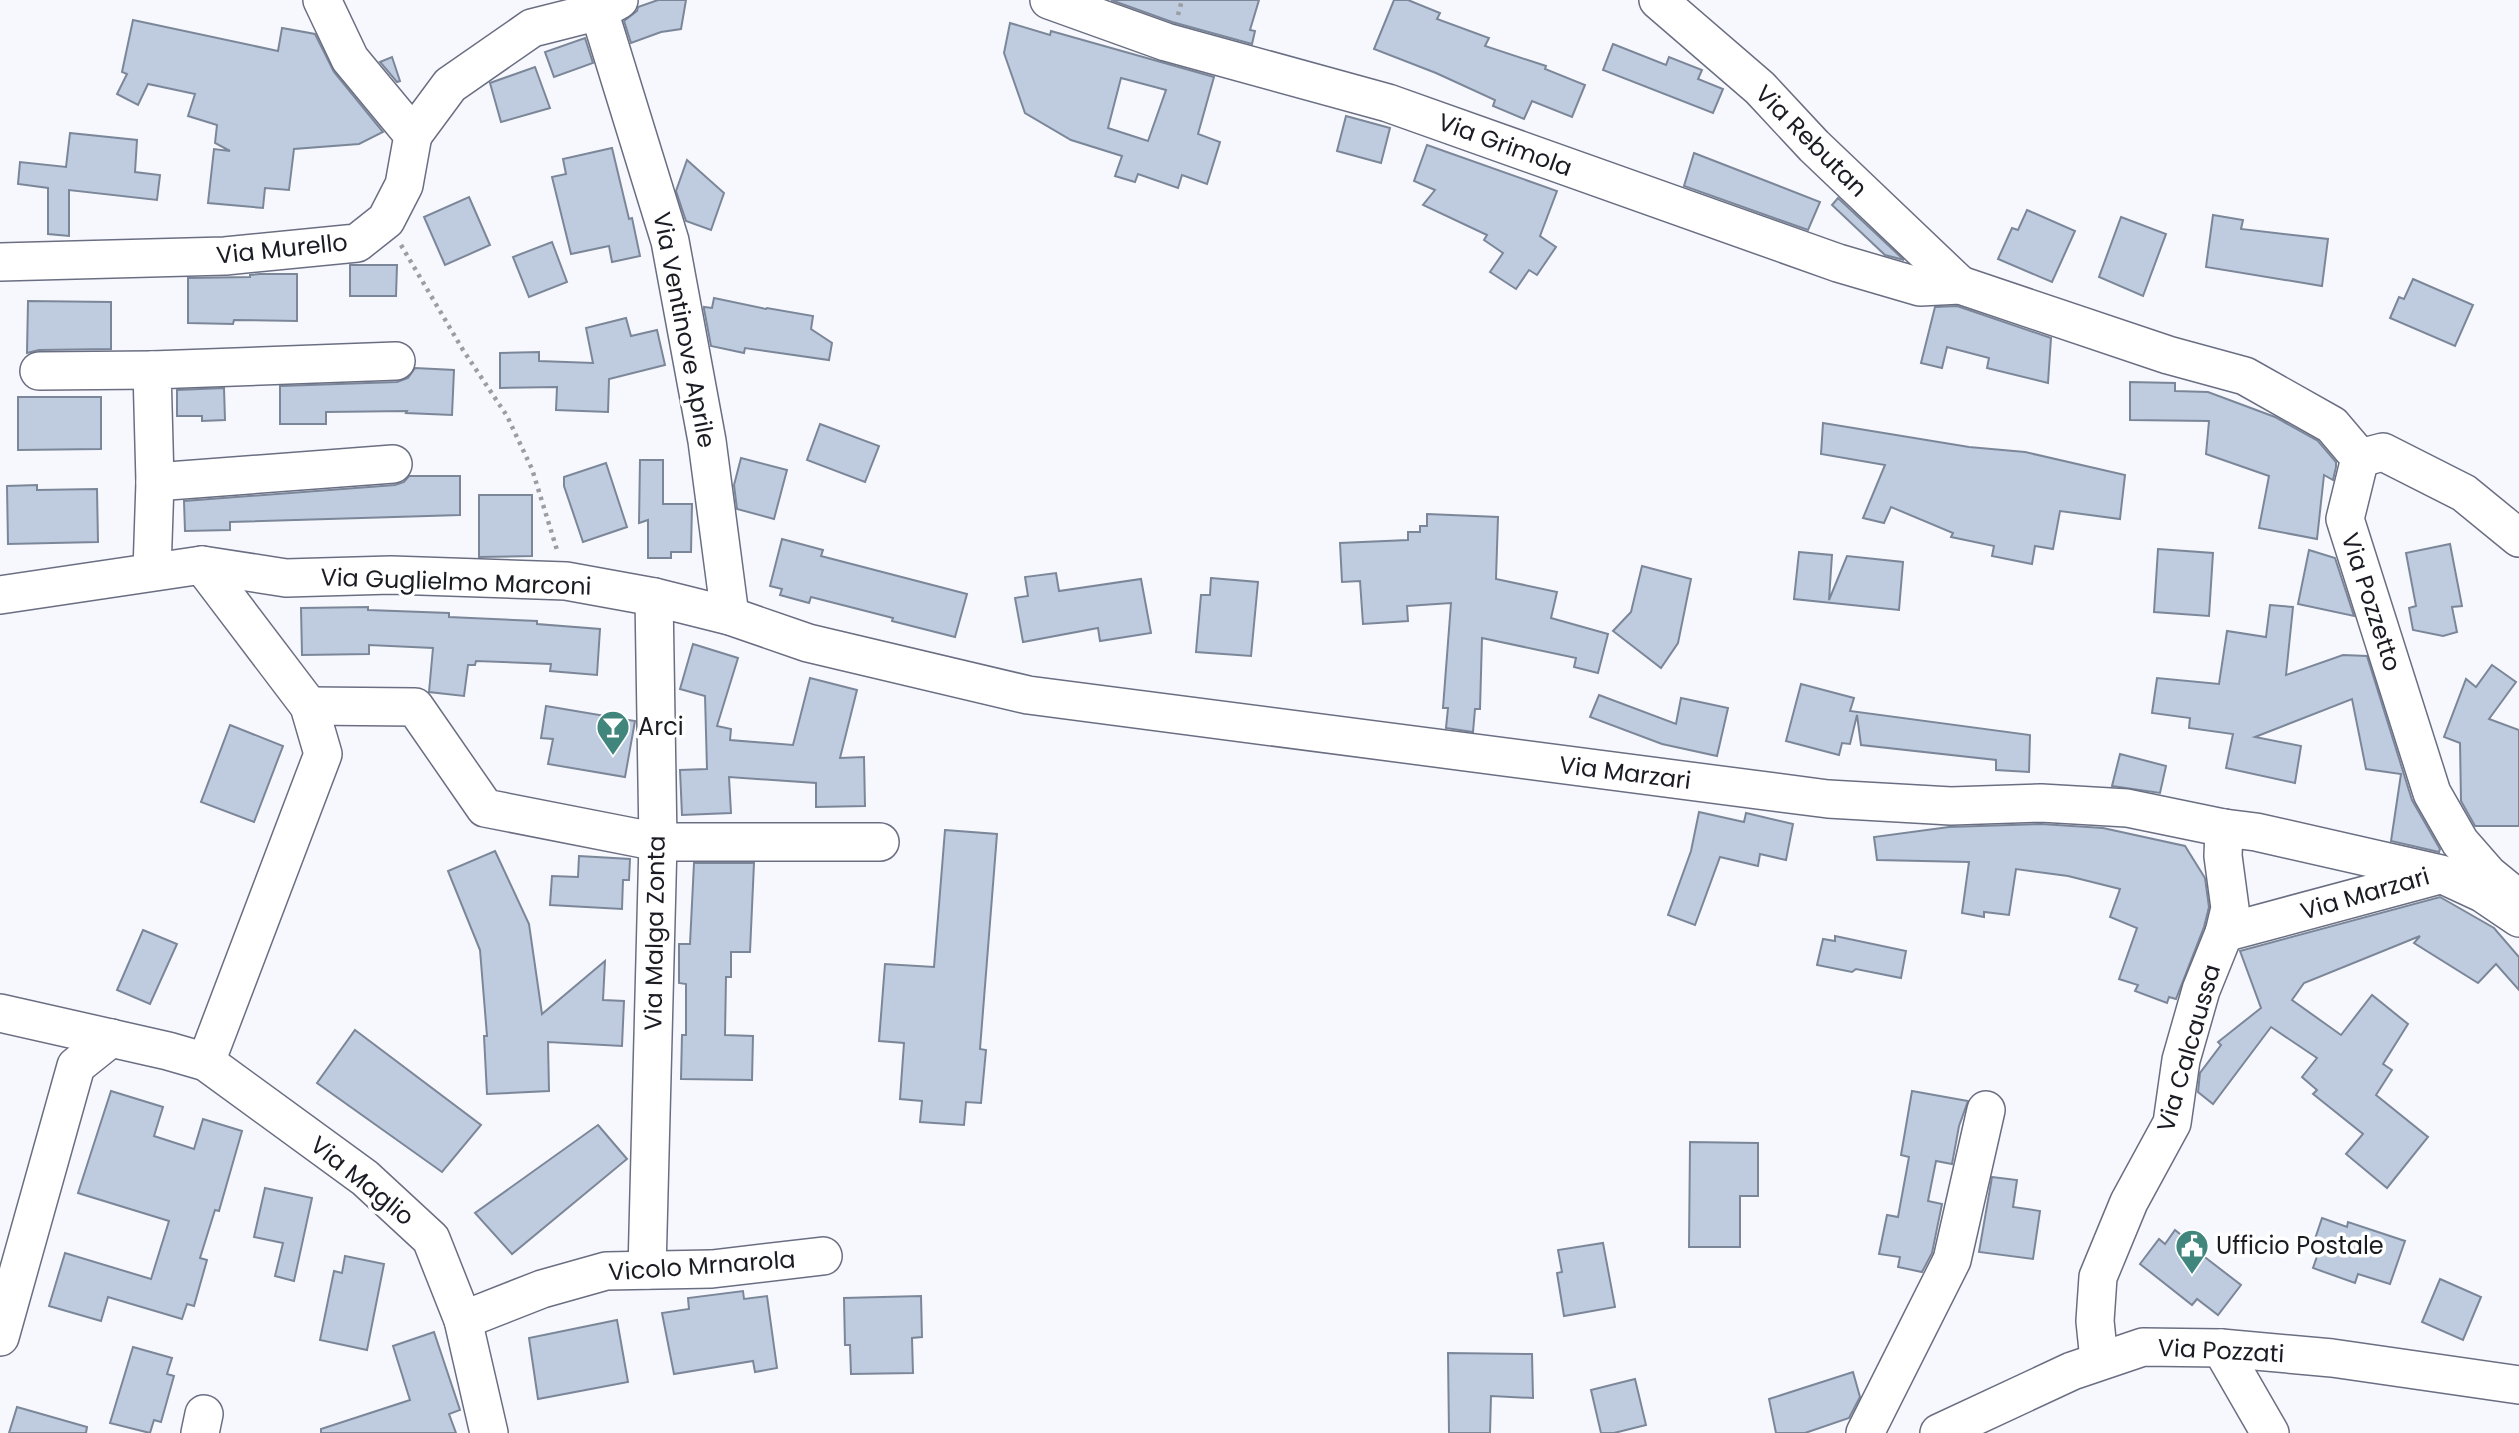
<svg xmlns="http://www.w3.org/2000/svg" width="2519" height="1433" font-family="Poppins,sans-serif">
	<style>
		.building { fill: #bfcce0; stroke: #7b8799; stroke-width: 2; fill-rule: evenodd }
		.lines { fill: none; stroke-linecap: round; stroke-linejoin: round }
		.minor-casing { stroke: #6a6e82; stroke-width: 40 }
		.path { stroke: #9c9da3; stroke-width: 4.5; stroke-dasharray: 3.5 5; stroke-linecap: butt }
		.minor { stroke: #fff; stroke-width: 37 }
		.labels { text-anchor: middle; stroke-width: 7; stroke-linejoin: round; paint-order: stroke }
		.street-label { font-size: 24px; fill: #1a1b23; stroke: #fff }
		.poi-label { font-size: 24px; fill: #1a1b23; stroke: #fff; text-anchor: start }
	</style>
	<rect width="100%" height="100%" fill="#f7f8fd"/>
	<g class="building">
		<path d="M658 0H686L681 29 661 32 631 43 624 21 637 11 638 7Z"/>
		<path d="M1111 0H1259L1250 30 1255 31 1252 44 1172 22Z"/>
		<path d="M1394 0H1408L1440 13 1437 19 1489 38 1485 46 1546 66 1545 69 1585 85 1572 117 1532 101 1524 119 1493 106 1495 100 1436 73 1374 49Z"/>
		<path d="M133 20 278 51 282 28 315 34 334 72 383 132 359 144 294 149 289 190 265 188 263 208 208 203 214 149 230 151 215 143 217 125 188 116 195 94 148 84 138 105 117 94 127 74 122 72Z"/>
		<path d="M1010 23 1050 35 1051 31 1214 77 1198 134 1220 142 1207 184 1182 175 1178 188 1138 174 1135 182 1115 176 1122 156 1071 140 1025 113 1004 53ZM1121 78 1166 90 1148 141 1108 128Z"/>
		<path d="M585 38 593 63 554 77 545 52Z"/>
		<path d="M1613 44 1666 65 1669 57 1702 70 1698 79 1723 89 1713 113 1603 70Z"/>
		<path d="M392 57 400 81 397 82 380 62Z"/>
		<path d="M535 67 550 108 501 122 490 83Z"/>
		<path d="M1346 116 1390 128 1381 163 1337 151Z"/>
		<path d="M70 133 137 140 135 172 160 175 157 200 69 190V236L48 234V188L18 184 20 162 66 167Z"/>
		<path d="M1427 145 1557 191 1540 236 1556 247 1537 275 1529 270 1516 289 1490 272 1503 253 1484 240 1487 235 1423 205 1435 190 1414 181Z"/>
		<path d="M612 148 629 219 632 218 640 256 612 262 609 246 571 254 552 177 566 174 563 159Z"/>
		<path d="M1694 153 1820 202 1808 230 1684 186Z"/>
		<path d="M687 160 724 193 711 230 686 221 676 191Z"/>
		<path d="M469 197 490 245 445 265 424 217Z"/>
		<path d="M1838 198 1904 260 1885 255 1832 205Z"/>
		<path d="M2027 210 2075 231 2052 282 1998 259 2012 228 2018 230Z"/>
		<path d="M2213 215 2243 220 2241 229 2328 239 2322 286 2206 267Z"/>
		<path d="M2121 217 2166 234 2143 296 2099 277Z"/>
		<path d="M552 242 567 282 529 297 513 257Z"/>
		<path d="M350 265H397L396 296H350Z"/>
		<path d="M260 274H297V321L234 320 233 324 188 323V278L250 277V275Z"/>
		<path d="M2413 279 2473 305 2455 346 2390 318 2399 297 2404 299Z"/>
		<path d="M714 298 766 309 767 308 813 316 811 329 832 343 829 360 745 348 744 353 711 346 704 309V307L712 308Z"/>
		<path d="M28 301 111 302V349L39 350 27 353Z"/>
		<path d="M1957 306 2051 338 2048 383 1987 368 1989 358 1947 347 1942 368 1921 363 1935 307Z"/>
		<path d="M626 318 631 336 657 330 665 365 609 379 608 412 556 410 557 387 500 388V353L539 352V361L593 363 586 328Z"/>
		<path d="M415 368 454 370 452 415 406 413 407 411 326 412V424H280V386L397 382 408 378Z"/>
		<path d="M2130 382 2175 383V391L2208 392 2275 417 2318 441 2336 462V467L2333 480 2324 475 2317 539 2259 528 2269 476 2206 454 2209 421 2130 420Z"/>
		<path d="M224 388 225 420 202 421V416H177V390Z"/>
		<path d="M18 397H101V449L18 450Z"/>
		<path d="M1823 423 1969 447 2025 452 2125 475 2120 519 2060 511 2053 549 2035 546 2032 564 1992 556 1994 546 1951 537 1953 533 1891 507 1884 523 1863 518 1885 465 1821 454Z"/>
		<path d="M820 424 879 446 865 482 807 460Z"/>
		<path d="M741 458 787 470 774 519 737 509 734 485Z"/>
		<path d="M640 460H663V504H692L691 552H671V558H648V520L639 523Z"/>
		<path d="M606 463 627 527 583 542 564 486V477Z"/>
		<path d="M409 476H460V515L230 522V530L185 531 184 501 395 485 404 482Z"/>
		<path d="M37 485V490L97 489 98 542 8 544 7 486Z"/>
		<path d="M479 495H532V556L479 557Z"/>
		<path d="M1427 514 1498 517 1496 579 1557 592 1551 618 1608 634 1598 673 1574 667 1576 658 1482 638 1480 709H1475L1473 732 1446 728 1448 708H1443L1451 603 1407 606 1408 621 1363 624 1360 581 1342 582 1340 543 1408 540V532H1420V526H1427Z"/>
		<path d="M782 539 823 550 821 556 967 594 955 637 892 621 893 618 811 597 809 603 780 595 782 589 770 586Z"/>
		<path d="M2450 544 2462 606 2452 607 2457 632 2443 636 2413 630 2409 608 2416 606 2406 553Z"/>
		<path d="M2158 549 2213 553 2209 616 2154 612Z"/>
		<path d="M2309 550 2335 558 2354 616 2298 604Z"/>
		<path d="M1799 552 1832 555 1829 600 1847 556 1903 562 1899 610 1794 599Z"/>
		<path d="M1642 566 1691 579 1678 643 1661 668 1613 631 1631 612Z"/>
		<path d="M1056 573 1059 591 1141 579 1151 633 1100 641 1098 628 1023 642 1015 598 1028 596 1025 577Z"/>
		<path d="M1211 578 1258 582 1251 656 1196 652 1201 595H1210Z"/>
		<path d="M2270 605 2293 607 2286 675 2343 655 2367 656 2412 800 2440 849 2439 852 2391 841 2401 774 2366 769 2352 699 2255 737 2301 746 2295 783 2226 768 2233 734 2189 728 2190 718 2152 713 2157 678 2219 684 2227 631 2266 637Z"/>
		<path d="M368 607V610L449 613V617L537 621V624L600 629 597 675 550 671 551 664 476 661 475 665H468L464 696 429 692 433 648 369 645V654L302 655 301 608Z"/>
		<path d="M693 644 738 658 717 726 731 729 730 740 793 745 810 678 857 690 840 758 864 757 865 806 816 807V783L729 777 731 813 682 815 680 770 707 769 705 696 680 689Z"/>
		<path d="M2492 665 2516 682 2489 719 2519 730V826H2475L2461 801 2460 743 2444 737 2466 679 2476 687Z"/>
		<path d="M1801 684 1854 698 1850 711 2030 735 2029 772 1996 770V760L1861 745 1857 715 1850 744 1842 743 1839 755 1786 741Z"/>
		<path d="M1599 695 1676 724 1681 698 1728 708 1717 756 1662 744 1590 717Z"/>
		<path d="M546 706 635 721 625 777 548 764 553 739 541 738Z"/>
		<path d="M230 725 283 746 254 822 201 802Z"/>
		<path d="M2120 754 2166 766 2160 793 2112 786Z"/>
		<path d="M1699 812 1744 822 1746 813 1793 824 1786 860 1760 854 1758 866 1720 857 1695 925 1668 915 1691 851Z"/>
		<path d="M2041 824 2103 828 2185 846 2205 878 2209 907 2204 927 2176 999 2169 997 2167 1003 2135 991 2138 985 2119 979 2137 928 2110 917 2120 889 2068 876 2016 869 2009 915 1984 912V917L1962 913 1969 862 1877 860 1874 837 1949 827Z"/>
		<path d="M945 830 997 834 980 1049 986 1050 981 1103 966 1102 964 1125 920 1122 922 1101 900 1099 904 1043 879 1041 885 964 934 967Z"/>
		<path d="M495 851 529 924 542 1014 605 961 603 1000 624 1001 622 1046 548 1042 549 1091 487 1094 484 1036H487L480 950 448 871Z"/>
		<path d="M579 856 630 859 629 880H623L622 909 550 905 552 876 578 877Z"/>
		<path d="M694 863H754L750 952H731V977H726L725 1035 753 1036 752 1080 681 1079 682 1035H686V984L679 983V944H690Z"/>
		<path d="M2440 897 2494 928 2519 957V990L2496 964 2478 983 2414 943 2420 936 2304 983 2292 1000 2341 1035 2372 995 2408 1024 2383 1064 2392 1070 2376 1095 2428 1137 2387 1188 2346 1154 2363 1134 2313 1094 2317 1090 2302 1077 2317 1058 2271 1027 2213 1104 2198 1092 2200 1073 2221 1045 2218 1042 2261 1008 2240 951Z"/>
		<path d="M143 930 177 944 150 1004 117 990Z"/>
		<path d="M1835 936 1906 951 1901 978 1856 969 1852 972 1817 965 1823 939 1835 941Z"/>
		<path d="M355 1030 481 1125 442 1172 317 1083Z"/>
		<path d="M111 1091 163 1107 154 1136 194 1149 203 1119 242 1131 219 1211 215 1210 200 1258 207 1260 194 1306 187 1304 182 1319 108 1297 101 1321 49 1306 65 1253 151 1279 169 1221 78 1193Z"/>
		<path d="M1912 1091 1968 1101 1959 1126 1952 1164 1936 1161 1928 1201 1942 1204 1932 1253 1922 1272 1898 1267 1900 1257 1879 1254 1887 1215 1898 1217 1909 1157 1901 1155Z"/>
		<path d="M598 1125 627 1159 512 1254 475 1213Z"/>
		<path d="M1690 1142 1758 1143V1196H1740V1247H1689Z"/>
		<path d="M1992 1177 2017 1180 2013 1207 2040 1211 2033 1259 1979 1252Z"/>
		<path d="M265 1188 312 1198 294 1281 275 1276 283 1243 254 1237Z"/>
		<path d="M2322 1218 2347 1227 2348 1222 2405 1241 2390 1284 2358 1274 2355 1283 2313 1268 2321 1245 2314 1242Z"/>
		<path d="M2175 1230 2195 1246 2193 1248 2241 1285 2218 1315 2197 1299 2192 1305 2140 1264 2159 1239 2165 1244Z"/>
		<path d="M1603 1243 1615 1307 1564 1316 1557 1273 1562 1272 1558 1250Z"/>
		<path d="M345 1256 384 1264 367 1350 320 1340 334 1271 342 1273Z"/>
		<path d="M2440 1279 2481 1297 2463 1340 2422 1322Z"/>
		<path d="M743 1291 744 1299 767 1296 777 1368 755 1372 753 1361 674 1374 662 1313 689 1309 688 1298Z"/>
		<path d="M921 1296 922 1337 912 1338 913 1373 851 1374 850 1345H845L844 1298Z"/>
		<path d="M617 1320 628 1382 538 1399 529 1338Z"/>
		<path d="M434 1332 460 1410 449 1414 456 1433H321V1429L410 1400 393 1346Z"/>
		<path d="M133 1347 172 1358 167 1374 174 1376 161 1422 154 1420 150 1433 110 1423Z"/>
		<path d="M1448 1353 1532 1354 1533 1398 1491 1396 1490 1433H1449Z"/>
		<path d="M1853 1372 1860 1397 1849 1418 1805 1433H1776L1769 1399Z"/>
		<path d="M1635 1379 1646 1425 1614 1433H1601L1591 1390Z"/>
		<path d="M17 1407 87 1427 86 1433H9Z"/>
	</g>
	<g class="lines">
		<defs>
			<g id="minor">
				<path d="M1049 0 1166 42 1388 103 1838 263 1920 287 1960 285 2168 355 2245 376 2332 425 2360 458 2345 519 2432 793 2460 842 2488 874 2515 896"/>
				<path d="M1658 0 1760 88 1814 146 1960 285"/>
				<path d="M599 11 670 241 707 441 730 616"/>
				<path d="M413 135 450 85 532 28 599 11 619 0"/>
				<path d="M0 262 225 256 357 243 386 220 404 185 413 135 350 59 322 0"/>
				<path d="M39 371 152 370"/>
				<path d="M2360 458 2383 452 2464 493 2519 538"/>
				<path d="M155 482 393 464"/>
				<path d="M202 565 309 706 323 754 206 1062"/>
				<path d="M152 571 155 482 152 370 396 361"/>
				<path d="M0 595 202 565 286 578 391 575 566 581 654 597 730 616 808 643 1028 695 1828 799 1951 806 2041 803 2127 808 2224 828 2256 832 2441 874 2482 893 2519 918"/>
				<path d="M309 706 415 707 485 808 658 842H880"/>
				<path d="M2224 933 2436 876"/>
				<path d="M0 1013 168 1051 206 1062 365 1178 431 1239 463 1320 489 1433"/>
				<path d="M647 1270 658 842 654 597"/>
				<path d="M463 1320 542 1289 606 1271 712 1269 823 1256"/>
				<path d="M0 1337 76 1066 111 1038"/>
				<path d="M2221 1348 2270 1433"/>
				<path d="M2099 1360 2095 1321 2098 1277 2129 1202 2172 1123 2181 1060 2201 990 2224 933 2230 908 2223 856 2224 828"/>
				<path d="M200 1433 204 1414"/>
				<path d="M1865 1433 1952 1260 1986 1110"/>
				<path d="M1939 1433 2072 1371 2143 1347 2221 1348 2332 1358 2519 1385"/>
			</g>
		</defs>
		<use href="#minor" class="minor-casing"/>
		<g class="path">
			<path d="M1178 15 1182 0"/>
			<path d="M401 245 463 350 507 416 532 469 557 550"/>
		</g>
		<use href="#minor" class="minor"/>
	</g>
	<defs>
		<symbol id="bar-pin" viewBox="-11 -11 22 30"><path d="M0 17L-7.5 6A9.5 9.5 0 1 1 7.5 6Z" fill="#41867d" stroke="#fff"/><path d="M-6-5H6L.8 .8V4.5H3.5V6h-7V4.5H-.8V.8Z" fill="#fff"/></symbol>
		<symbol id="civic-pin" viewBox="-11 -11 22 30"><path d="M0 17L-7.5 6A9.5 9.5 0 1 1 7.5 6Z" fill="#41867d" stroke="#fff"/><path d="M-.6-6.5H3V-4.5H.6V-3L4-1V1h2V6H-6V1h2V-1L-.6-3ZM-1.2 2.5V6h2.4V2.5Z" fill="#fff"/></symbol>
	</defs>
	<g fill-rule="evenodd">
		<use href="#bar-pin" x="594" y="708" width="38" height="52"/>
		<use href="#civic-pin" x="2173" y="1227" width="38" height="52"/>
	</g>
	<g class="labels">
		<g class="street-label">
			<text transform="translate(1811 141) rotate(45)" y="8">Via Rebutan</text>
			<text transform="translate(1505 145) rotate(20)" y="8">Via Grimola</text>
			<text transform="translate(282 249) rotate(-6)" y="8">Via Murello</text>
			<text transform="translate(684 330) rotate(79)" y="8">Via Ventinove Aprile</text>
			<text transform="translate(456 582) rotate(2)" y="8">Via Guglielmo Marconi</text>
			<text transform="translate(2371 602) rotate(72)" y="8">Via Pozzetto</text>
			<text transform="translate(1625 773) rotate(7)" y="8">Via Marzari</text>
			<text transform="translate(2365 894) rotate(-16)" y="8">Via Marzari</text>
			<text transform="translate(655 933) rotate(-89)" y="8">Via Malga Zonta</text>
			<text transform="translate(2189 1048) rotate(-74)" y="8">Via Calcaussa</text>
			<text transform="translate(362 1181) rotate(39)" y="8">Via Maglio</text>
			<text transform="translate(702 1266) rotate(-4)" y="8">Vicolo Mrnarola</text>
			<text transform="translate(2221 1351) rotate(3)" y="8">Via Pozzati</text>
		</g>
		<g class="poi-label">
			<text x="638" y="735">Arci</text>
			<text x="2216" y="1254">Ufficio Postale</text>
		</g>
	</g>
</svg>
